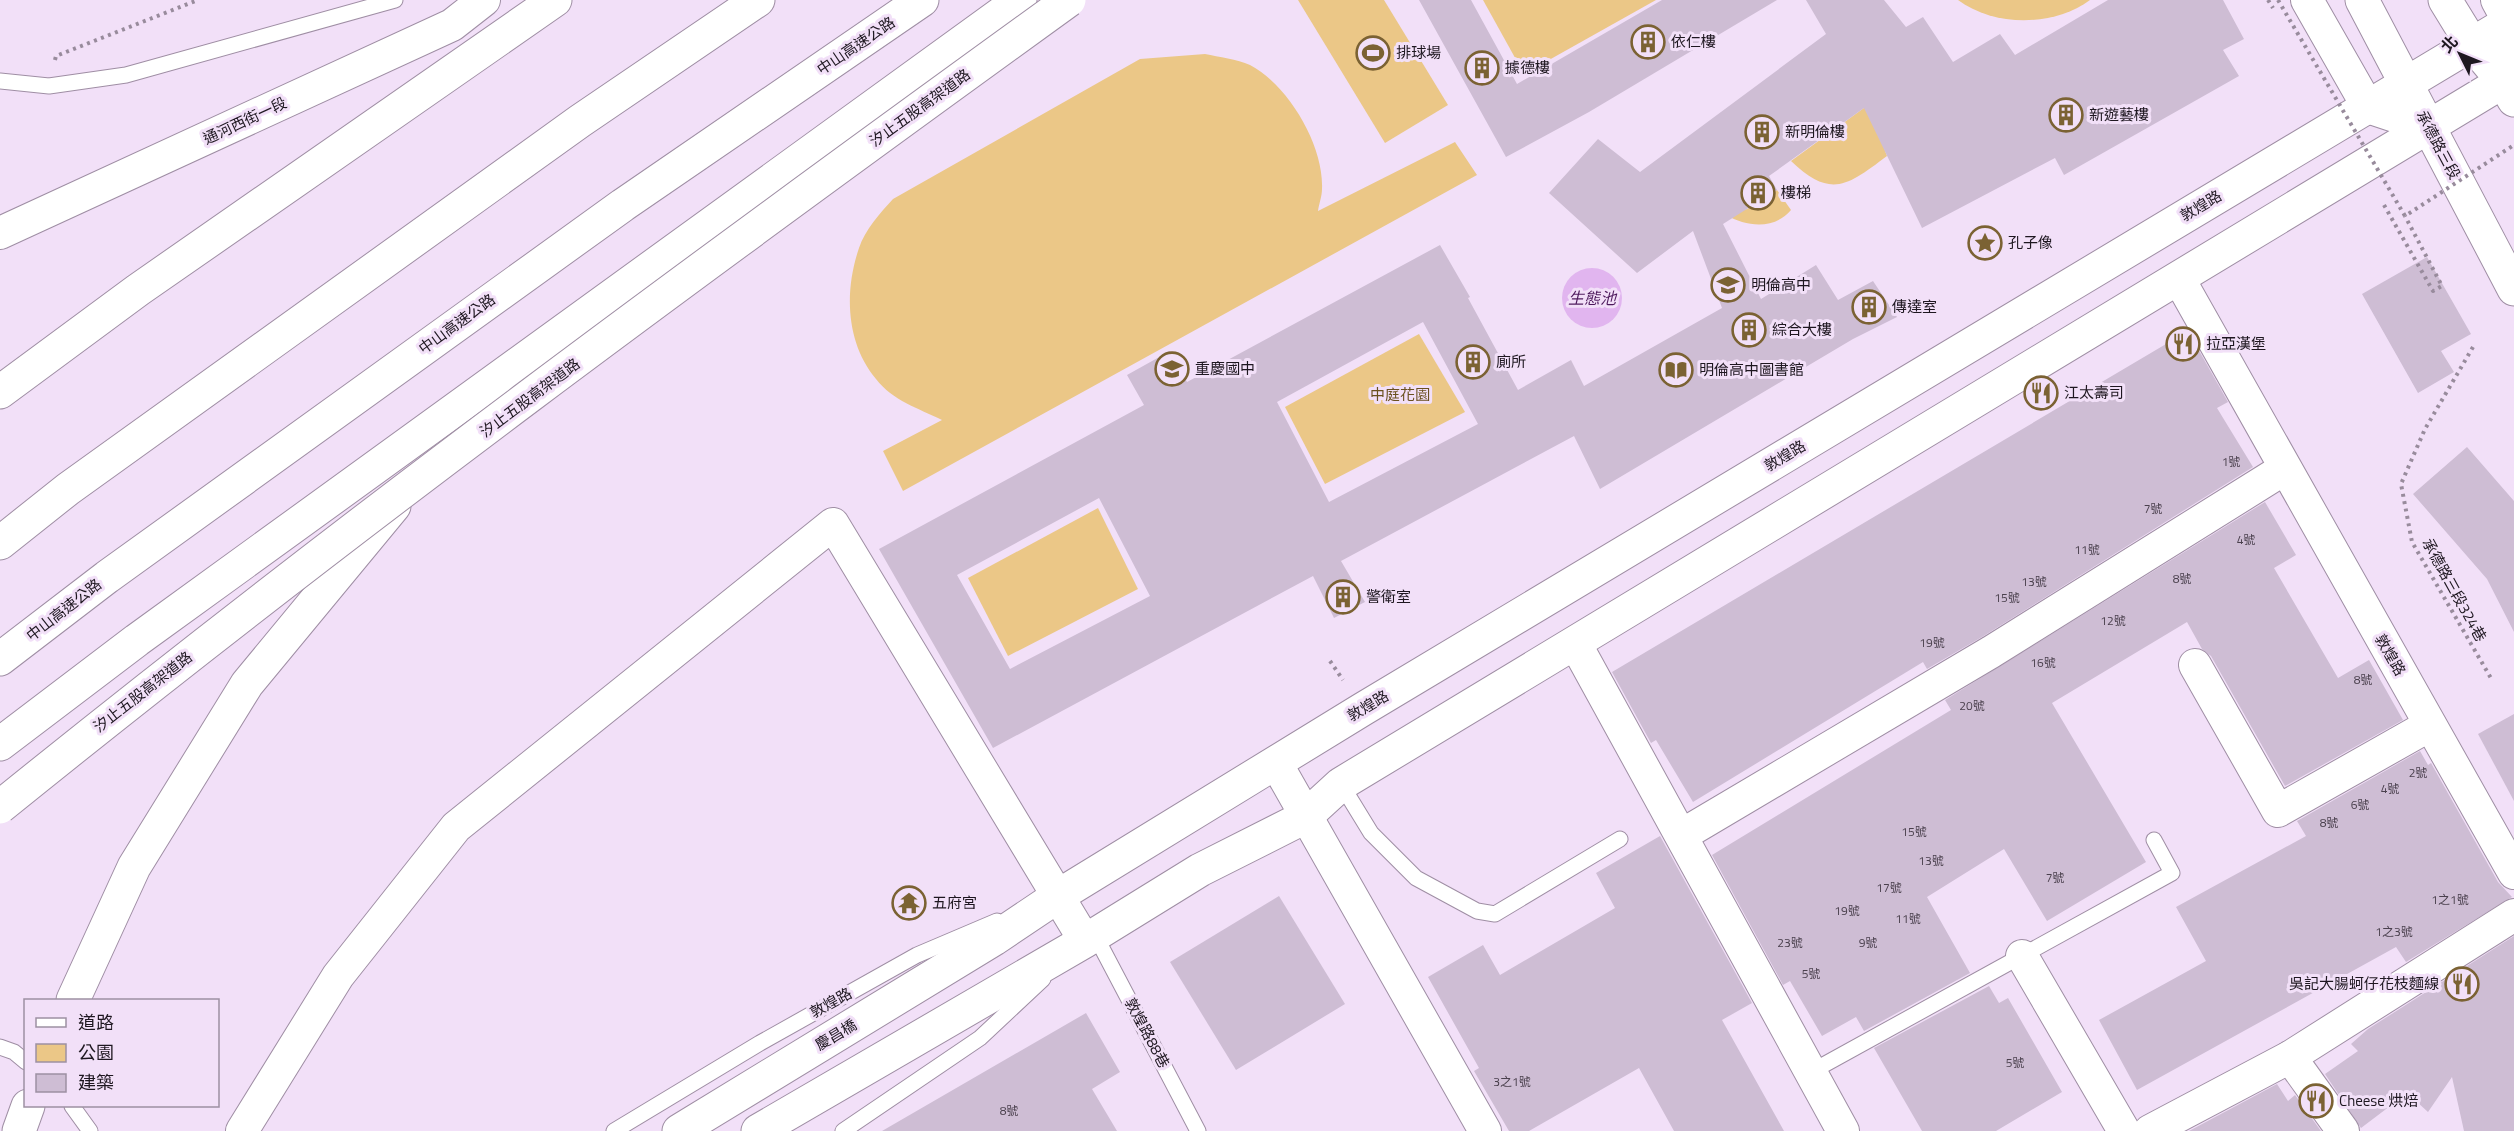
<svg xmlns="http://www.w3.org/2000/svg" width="2514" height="1131" font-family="'Titillium Web','Noto Sans TC',sans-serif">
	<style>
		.green { fill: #ebc787 }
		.water { fill: #e1b5ef }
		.building { fill: #cebdd4; fill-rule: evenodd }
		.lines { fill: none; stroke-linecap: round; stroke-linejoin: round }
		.service-casing { stroke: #9f8ea4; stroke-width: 17 }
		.minor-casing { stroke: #9f8ea4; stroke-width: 34 }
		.tertiary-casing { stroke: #9f8ea4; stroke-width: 35 }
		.secondary-casing { stroke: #9f8ea4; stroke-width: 35 }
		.motorway-casing { stroke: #9f8ea4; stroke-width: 35 }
		.path { stroke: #988b9c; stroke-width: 4; stroke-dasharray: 3 4.5; stroke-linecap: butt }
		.service { stroke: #fff; stroke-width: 15 }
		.minor { stroke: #fff; stroke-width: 32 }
		.tertiary { stroke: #fff; stroke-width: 33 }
		.secondary { stroke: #fff; stroke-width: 33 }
		.motorway { stroke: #fff; stroke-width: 33 }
		.motorway-bridge-casing { stroke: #9f8ea4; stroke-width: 35; stroke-linecap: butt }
		.path-bridge { stroke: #988b9c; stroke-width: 4; stroke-dasharray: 3 4.5; stroke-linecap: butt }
		.motorway-bridge { stroke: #fff; stroke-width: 33 }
		.labels { text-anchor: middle; stroke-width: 6; stroke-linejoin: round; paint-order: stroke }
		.number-label { font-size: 12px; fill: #4a404d }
		.poi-label { font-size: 15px; fill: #1e1720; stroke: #f2e0f8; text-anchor: start }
		.street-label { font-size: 15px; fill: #1e1720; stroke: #f2e0f8 }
		.park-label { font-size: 15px; fill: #6a5020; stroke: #f2e0f8 }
		.water-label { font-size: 16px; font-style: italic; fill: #4d195c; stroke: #f2e0f8 }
	</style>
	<rect width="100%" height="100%" fill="#f2e0f8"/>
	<g class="green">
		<path d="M1298 0H1384L1448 105 1385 143Z"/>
		<path d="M1483 0H1656L1524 74Z"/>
		<path d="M1958 0H2090C2054 27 1994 27 1958 0Z"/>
		<path d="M1205 54C1219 57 1237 59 1250 65 1288 85 1324 145 1322 189 1322 196 1319 204 1318 211L1455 142 1477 175 903 491 883 451 942 420C918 408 893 401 876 379 846 343 844 292 859 248 865 230 880 213 893 199L1140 59Z"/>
		<path d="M1868 105 1887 156C1847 186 1831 199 1791 161Z"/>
		<path d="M1777 190 1791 210C1774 230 1747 227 1726 215L1747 209Z"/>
		<path d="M1419 334 1465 412 1325 484 1285 407Z"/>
		<path d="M1098 508 1138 589 1008 656 968 578Z"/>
	</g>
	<circle class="water" cx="1592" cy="298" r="30"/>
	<g class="building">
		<path d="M1419 0H1471L1517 84 1662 0H1777L1589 112 1506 157Z"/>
		<path d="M1806 0H1884L1906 27 1923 17 1953 62 2000 34 2015 55 2108 0H2223L2244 39 2223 50 2239 76 2064 175 2055 158 1922 228 1864 108 1769 176 1777 190 1723 224 1761 299 1816 265 1838 300 1873 281 1897 317 1853 339 1600 489 1574 436 1341 561 1365 602 1334 618 1313 576 993 748 879 549 1144 405 1127 375 1170 351 1187 382 1440 245 1470 297 1468 298 1518 390 1571 360 1584 386 1722 308 1693 231 1637 273 1549 193 1598 139 1640 172 1826 34ZM1423 322 1478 424 1329 502 1277 402ZM1099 498 1150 596 1010 669 957 575Z"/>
		<path d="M2427 257 2471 334 2441 351 2454 372 2418 393 2362 294Z"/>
		<path d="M2188 331 2228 402 2217 408 2253 467 1982 637 1927 669 1923 662 1693 802 1656 740 1651 743 1612 672Z"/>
		<path d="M2467 447 2514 501V632L2487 579 2413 494Z"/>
		<path d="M2265 502 2296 555 2274 568 2338 678 2369 660 2403 720 2285 786 2211 656 2202 649 2187 622 2052 703 2146 862 2047 921 2004 849 1927 897 1970 973 1864 1031 1856 1017 1822 1036 1790 981 1783 985 1712 855 1951 710 1945 700Z"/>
		<path d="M2514 714V801L2478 734Z"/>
		<path d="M2420 751 2428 765 2431 763 2498 882 2512 897 2406 962 2396 947 2137 1090 2099 1020 2206 961 2176 907 2306 836 2297 821Z"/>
		<path d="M1660 836 1752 1003 1722 1020 1784 1131H1674L1639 1068 1529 1131H1509L1474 1071 1479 1068 1428 977 1483 945 1500 975 1615 908 1596 873Z"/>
		<path d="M1279 896 1345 1004 1236 1070 1170 962Z"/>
		<path d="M2514 936V1131H2464L2452 1077 2428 1112 2416 1101 2409 1105 2402 1097 2361 1128 2325 1074 2358 1051 2351 1044 2368 1029Z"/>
		<path d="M1989 986 1999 1003 2008 998 2062 1092 1996 1131H1922L1874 1048Z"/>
		<path d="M1086 1013 1120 1072 1092 1089 1117 1131H882Z"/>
		<path d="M2277 1084 2288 1101 2295 1095 2321 1131H2189Z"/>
	</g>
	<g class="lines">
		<defs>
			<g id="service">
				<path d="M0 81 49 86 126 75 395 0"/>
				<path d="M1341 784 1371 833 1416 878 1477 911 1495 914 1620 839"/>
				<path d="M1095 935 1198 1131"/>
				<path d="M0 1047 14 1052 26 1062"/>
				<path d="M1809 1073 2172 873 2154 840"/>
				<path d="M72 1106 90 1131"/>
				<path d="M614 1131 760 1043 917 955 997 921"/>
				<path d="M843 1131 980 1038 1043 979"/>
			</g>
			<g id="minor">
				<path d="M2307 0 2368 107 2428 127"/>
				<path d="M2497 0 2509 22 2503 81"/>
				<path d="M0 233 452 25 484 0"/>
				<path d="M2179 279 2514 873"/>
				<path d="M1575 643 1843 1131"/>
				<path d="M2195 665 2278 811 2430 725"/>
				<path d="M1276 763 1485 1131"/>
				<path d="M1682 835 1991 652 2284 469"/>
				<path d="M2022 956 2124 1131"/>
				<path d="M2290 1057 2343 1131"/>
				<path d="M242 1131 338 976 456 827 833 524 1085 941"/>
				<path d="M2150 1131 2290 1057 2514 915"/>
			</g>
			<g id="tertiary">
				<path d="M679 1131 994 939 1058 896 1363 709 2514 19"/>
				<path d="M758 1131 1085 941 1200 870 1305 817 1341 784 2514 75"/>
			</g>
			<g id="secondary">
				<path d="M2362 0 2514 289"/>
				<path d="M2445 0 2472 44 2503 81 2514 100"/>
			</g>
			<g id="motorway">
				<path d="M0 392 138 290 555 0"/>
				<path d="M0 543 68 489 580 121 758 0"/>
				<path d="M0 659 107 577 623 205 922 0"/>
				<path d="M0 744 137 640 1020 0"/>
				<path d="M73 1000 134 867 247 684 394 506"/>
				<path d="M19 1131 28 1106"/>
			</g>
		</defs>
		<use href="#service" class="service-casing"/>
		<use href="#minor" class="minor-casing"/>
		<use href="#tertiary" class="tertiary-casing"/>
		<use href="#secondary" class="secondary-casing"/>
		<use href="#motorway" class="motorway-casing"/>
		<g class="path">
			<path d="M2268 0 2273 8"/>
			<path d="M55 60 56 56 198 0"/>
			<path d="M2384 205 2433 291 2442 286 2405 216"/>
			<path d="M2473 347 2425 429 2401 484 2412 542 2492 680"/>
			<path d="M1330 661 1343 680"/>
		</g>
		<use href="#service" class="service"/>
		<use href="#minor" class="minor"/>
		<use href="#tertiary" class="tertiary"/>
		<use href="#secondary" class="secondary"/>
		<use href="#motorway" class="motorway"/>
		<defs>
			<path id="motorway-bridge" d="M0 807C347 526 707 262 1069 0"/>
		</defs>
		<use href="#motorway-bridge" class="motorway-bridge-casing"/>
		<path class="path-bridge" d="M2278 0 2405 216 2514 145"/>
		<use href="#motorway-bridge" class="motorway-bridge"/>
	</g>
	<defs>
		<symbol id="building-ring" viewBox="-11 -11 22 22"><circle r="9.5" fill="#f2e0f8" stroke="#7b6233" stroke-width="1.5"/><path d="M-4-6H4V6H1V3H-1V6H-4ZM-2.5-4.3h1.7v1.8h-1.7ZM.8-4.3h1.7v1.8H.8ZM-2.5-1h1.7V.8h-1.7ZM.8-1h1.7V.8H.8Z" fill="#7b6233"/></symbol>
		<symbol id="stadium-ring" viewBox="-11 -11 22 22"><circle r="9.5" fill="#f2e0f8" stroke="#7b6233" stroke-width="1.5"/><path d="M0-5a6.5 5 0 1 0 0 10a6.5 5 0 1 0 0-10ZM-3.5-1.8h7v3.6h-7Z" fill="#7b6233"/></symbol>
		<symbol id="sight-ring" viewBox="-11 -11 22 22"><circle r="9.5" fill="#f2e0f8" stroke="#7b6233" stroke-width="1.5"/><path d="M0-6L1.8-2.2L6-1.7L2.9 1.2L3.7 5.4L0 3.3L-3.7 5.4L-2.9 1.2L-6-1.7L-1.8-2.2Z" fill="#7b6233"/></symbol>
		<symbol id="school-ring" viewBox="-11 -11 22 22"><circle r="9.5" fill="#f2e0f8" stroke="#7b6233" stroke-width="1.5"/><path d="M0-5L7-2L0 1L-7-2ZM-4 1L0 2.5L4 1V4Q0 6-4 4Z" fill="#7b6233"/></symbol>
		<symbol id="restaurant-ring" viewBox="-11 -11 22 22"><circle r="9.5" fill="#f2e0f8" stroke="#7b6233" stroke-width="1.5"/><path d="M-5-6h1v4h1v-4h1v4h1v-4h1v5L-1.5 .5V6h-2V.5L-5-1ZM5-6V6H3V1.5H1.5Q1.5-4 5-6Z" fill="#7b6233"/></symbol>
		<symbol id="library-ring" viewBox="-11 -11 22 22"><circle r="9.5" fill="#f2e0f8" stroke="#7b6233" stroke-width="1.5"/><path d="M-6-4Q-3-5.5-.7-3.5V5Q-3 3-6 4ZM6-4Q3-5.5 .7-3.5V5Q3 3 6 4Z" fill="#7b6233"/></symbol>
		<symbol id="temple-ring" viewBox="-11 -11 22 22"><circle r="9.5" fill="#f2e0f8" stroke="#7b6233" stroke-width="1.5"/><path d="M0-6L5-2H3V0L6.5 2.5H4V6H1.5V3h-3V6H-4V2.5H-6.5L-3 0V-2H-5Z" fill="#7b6233"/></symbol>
	</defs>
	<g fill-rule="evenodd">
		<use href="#building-ring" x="1629" y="23" width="38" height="38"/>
		<use href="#stadium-ring" x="1354" y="34" width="38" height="38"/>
		<use href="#building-ring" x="1463" y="49" width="38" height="38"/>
		<use href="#building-ring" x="2047" y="96" width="38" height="38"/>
		<use href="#building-ring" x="1743" y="113" width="38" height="38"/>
		<use href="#building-ring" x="1739" y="174" width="38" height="38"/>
		<use href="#sight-ring" x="1966" y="224" width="38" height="38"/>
		<use href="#school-ring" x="1709" y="266" width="38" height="38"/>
		<use href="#building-ring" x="1850" y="288" width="38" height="38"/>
		<use href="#building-ring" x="1730" y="311" width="38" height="38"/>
		<use href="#restaurant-ring" x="2164" y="325" width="38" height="38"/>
		<use href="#building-ring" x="1454" y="343" width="38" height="38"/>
		<use href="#school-ring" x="1153" y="350" width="38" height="38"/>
		<use href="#library-ring" x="1657" y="351" width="38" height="38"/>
		<use href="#restaurant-ring" x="2022" y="374" width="38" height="38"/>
		<use href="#building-ring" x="1324" y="578" width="38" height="38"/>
		<use href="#temple-ring" x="890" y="884" width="38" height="38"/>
		<use href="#restaurant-ring" x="2443" y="965" width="38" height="38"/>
		<use href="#restaurant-ring" x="2297" y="1082" width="38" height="38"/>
	</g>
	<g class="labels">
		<g class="number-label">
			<text x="2231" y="466">1號</text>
			<text x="2153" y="513">7號</text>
			<text x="2246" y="544">4號</text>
			<text x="2087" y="554">11號</text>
			<text x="2182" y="583">8號</text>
			<text x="2034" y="586">13號</text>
			<text x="2007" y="602">15號</text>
			<text x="2113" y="625">12號</text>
			<text x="1932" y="647">19號</text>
			<text x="2043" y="667">16號</text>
			<text x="2363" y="684">8號</text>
			<text x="1972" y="710">20號</text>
			<text x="2418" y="777">2號</text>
			<text x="2390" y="793">4號</text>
			<text x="2360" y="809">6號</text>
			<text x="2329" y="827">8號</text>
			<text x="1914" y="836">15號</text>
			<text x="1931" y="865">13號</text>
			<text x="2055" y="882">7號</text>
			<text x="1889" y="892">17號</text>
			<text x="2450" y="904">1之1號</text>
			<text x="1847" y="915">19號</text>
			<text x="1908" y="923">11號</text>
			<text x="2394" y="936">1之3號</text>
			<text x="1790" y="947">23號</text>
			<text x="1868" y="947">9號</text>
			<text x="1811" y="978">5號</text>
			<text x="2015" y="1067">5號</text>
			<text x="1512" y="1086">3之1號</text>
			<text x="1009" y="1115">8號</text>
		</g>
		<g class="poi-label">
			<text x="1671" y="47">依仁樓</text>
			<text x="1396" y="58">排球場</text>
			<text x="1505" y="73">據德樓</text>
			<text x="2089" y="120">新遊藝樓</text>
			<text x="1785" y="137">新明倫樓</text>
			<text x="1781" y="198">樓梯</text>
			<text x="2008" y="248">孔子像</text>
			<text x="1751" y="290">明倫高中</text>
			<text x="1892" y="312">傳達室</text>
			<text x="1772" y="335">綜合大樓</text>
			<text x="2206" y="349">拉亞漢堡</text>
			<text x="1496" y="367">廁所</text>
			<text x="1195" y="374">重慶國中</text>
			<text x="1699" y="375">明倫高中圖書館</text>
			<text x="2064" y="398">江太壽司</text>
			<text x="1366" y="602">警衛室</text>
			<text x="932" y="908">五府宮</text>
			<text x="2439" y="989" text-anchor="end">吳記大腸蚵仔花枝麵線</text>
			<text x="2339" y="1106">Cheese 烘焙</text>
		</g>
		<g class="street-label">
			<text transform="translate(856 46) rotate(-34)" y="5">中山高速公路</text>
			<text transform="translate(920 108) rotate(-36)" y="5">汐止五股高架道路</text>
			<text transform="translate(245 121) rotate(-25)" y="5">通河西街一段</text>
			<text transform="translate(2438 145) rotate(62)" y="5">承德路三段</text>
			<text transform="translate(2201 206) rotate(-31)" y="5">敦煌路</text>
			<text transform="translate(457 324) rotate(-36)" y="5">中山高速公路</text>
			<text transform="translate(530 398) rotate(-37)" y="5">汐止五股高架道路</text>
			<text transform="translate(1785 456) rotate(-31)" y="5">敦煌路</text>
			<text transform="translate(2454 590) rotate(61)" y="5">承德路三段324巷</text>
			<text transform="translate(64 610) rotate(-38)" y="5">中山高速公路</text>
			<text transform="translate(2390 655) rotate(60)" y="5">敦煌路</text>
			<text transform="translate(143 692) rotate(-38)" y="5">汐止五股高架道路</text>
			<text transform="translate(1368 706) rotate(-31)" y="5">敦煌路</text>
			<text transform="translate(831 1003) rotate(-29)" y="5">敦煌路</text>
			<text transform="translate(1147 1033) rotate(62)" y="5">敦煌路88巷</text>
			<text transform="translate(836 1035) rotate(-31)" y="5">慶昌橋</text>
		</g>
		<g class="park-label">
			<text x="1400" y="400">中庭花園</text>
		</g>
		<g class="water-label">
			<text x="1592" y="304">生態池</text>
		</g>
	</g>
	<rect x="24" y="999" width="195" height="108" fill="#f2e0f8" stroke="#9d90a2" stroke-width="1.5"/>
	<rect x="36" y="1018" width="30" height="9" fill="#ffffff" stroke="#9d90a2" stroke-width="1.5"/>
	<text x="78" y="1029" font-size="18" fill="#1e1720">道路</text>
	<rect x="36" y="1044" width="30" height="18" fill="#ebc787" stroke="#9d90a2" stroke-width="1.5"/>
	<text x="78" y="1059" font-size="18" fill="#1e1720">公園</text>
	<rect x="36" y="1074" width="30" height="18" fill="#cebdd4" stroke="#9d90a2" stroke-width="1.5"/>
	<text x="78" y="1089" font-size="18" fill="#1e1720">建築</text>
	<g transform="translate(2460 54) rotate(313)" stroke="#f2e0f8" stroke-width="4.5" paint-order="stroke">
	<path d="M0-4.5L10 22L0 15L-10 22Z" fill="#1e1720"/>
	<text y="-9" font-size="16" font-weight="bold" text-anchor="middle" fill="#1e1720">北</text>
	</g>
</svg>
